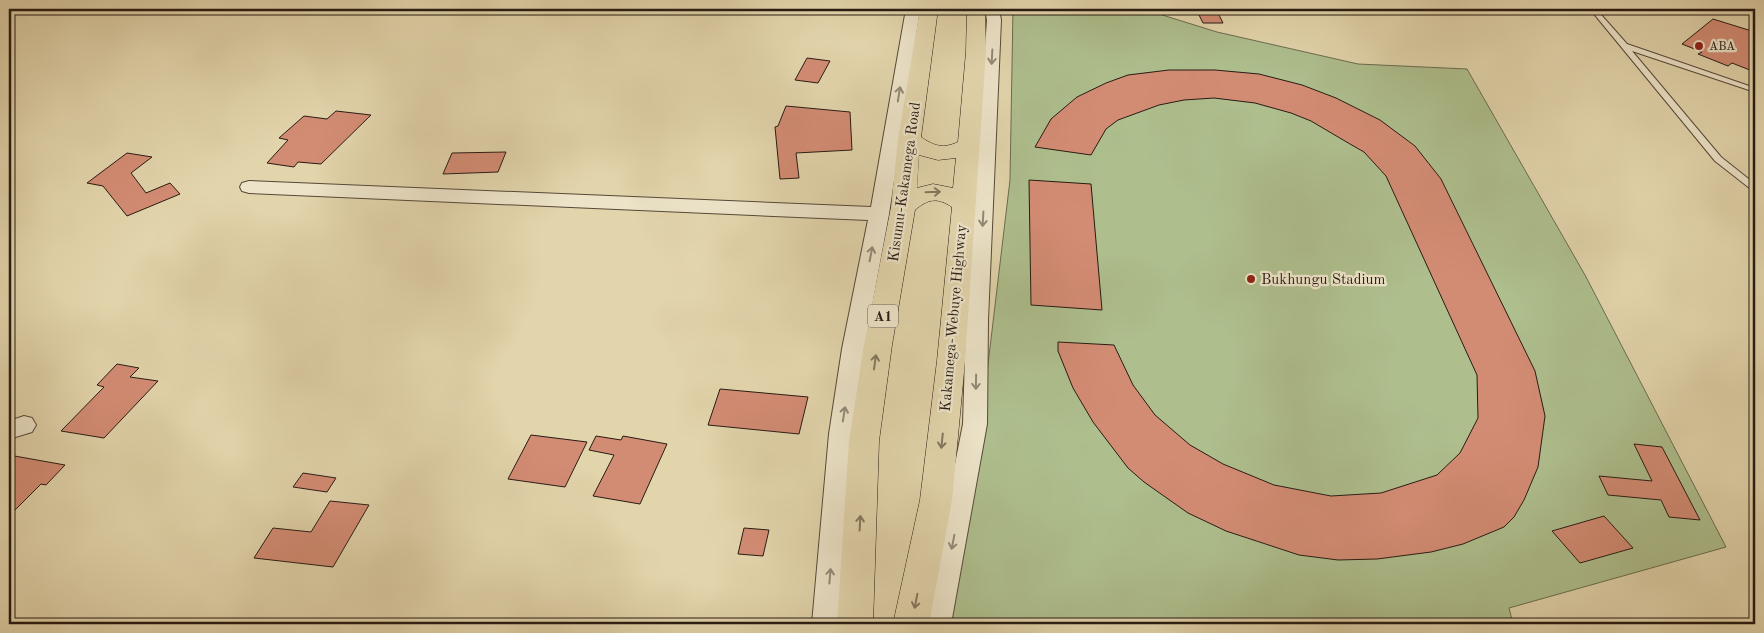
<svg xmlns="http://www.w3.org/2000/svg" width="1764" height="633" font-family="'Old Standard TT',serif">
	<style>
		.green { fill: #aebe8d; stroke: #6a6c50 }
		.building { fill: #d38c74; stroke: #271b13 }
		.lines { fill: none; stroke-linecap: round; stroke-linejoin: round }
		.service-casing { stroke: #564939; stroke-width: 2 }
		.minor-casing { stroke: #564939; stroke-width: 2 }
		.trunk-casing { stroke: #271b13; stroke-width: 1 }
		.service { fill: #ece3c8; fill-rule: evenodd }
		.minor { fill: #ece3c8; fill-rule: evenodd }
		.trunk { fill: #e2d4ab; fill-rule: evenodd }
		.oneway { stroke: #938977 }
		.oneway2 { stroke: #84785f }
		.poi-dot { fill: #8f2418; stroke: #ece3c8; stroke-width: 2 }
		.labels { text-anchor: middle; stroke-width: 4.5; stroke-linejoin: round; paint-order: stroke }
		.far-poi-label { font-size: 12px; fill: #271b13; stroke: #ece3c8; text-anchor: start }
		.shield { fill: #ece3c8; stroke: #625749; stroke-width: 1 }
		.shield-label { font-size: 14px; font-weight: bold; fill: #271b13 }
		.street-label { font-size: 15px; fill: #271b13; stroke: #ece3c8 }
		.poi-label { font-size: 15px; fill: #271b13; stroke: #ece3c8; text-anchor: start }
	</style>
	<rect width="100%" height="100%" fill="#e2d4ab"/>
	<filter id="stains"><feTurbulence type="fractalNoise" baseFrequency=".004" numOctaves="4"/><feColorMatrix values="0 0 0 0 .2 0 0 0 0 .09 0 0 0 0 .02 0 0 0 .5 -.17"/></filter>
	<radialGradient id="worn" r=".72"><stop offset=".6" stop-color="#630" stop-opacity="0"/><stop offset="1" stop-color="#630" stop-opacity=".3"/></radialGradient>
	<path class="green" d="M1013 9H1143L1217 32 1358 64 1467 69 1585 275 1726 547 1509 608 1513 624H947L981 423 1010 180Z"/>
	<g class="building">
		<path d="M1196 9H1216L1223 23H1203Z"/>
		<path d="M1713 19 1755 32V72L1732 63 1728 66 1698 54 1702 52 1682 44Z"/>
		<path d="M807 58 830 61 818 83 795 80Z"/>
		<path d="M1169 70H1215L1259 74 1302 85 1336 98 1380 120 1415 146 1441 179 1535 371 1545 416 1538 467 1524 500 1514 517 1504 527 1463 544 1431 552 1377 559 1338 560 1299 555 1226 531 1188 513 1144 482 1128 468 1093 422 1073 388 1058 351V342L1114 345 1133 385 1155 415 1190 445 1223 464 1274 485 1331 496 1381 493 1437 475 1460 453 1478 418 1477 375 1386 176 1364 152 1350 144 1311 121 1291 113 1255 103 1214 98 1184 100 1159 105 1118 120 1106 129 1091 155 1035 147 1051 119 1077 97 1106 83 1128 75Z"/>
		<path d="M786 106 850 112 852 150 796 153 799 178 780 179 775 127 778 126Z"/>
		<path d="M336 111 371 115 321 164 298 162 294 167 267 163 288 140 279 138 304 116 327 119Z"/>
		<path d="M506 152 498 172 443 174 452 153Z"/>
		<path d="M127 153 152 157 131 173 146 193 170 183 180 194 127 216 103 186 87 183Z"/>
		<path d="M1029 180 1091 184 1102 310 1031 305Z"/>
		<path d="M117 364 139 368 130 377 158 381 104 438 61 431 104 387 97 385Z"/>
		<path d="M720 389 808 397 799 434 708 425Z"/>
		<path d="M531 435 587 442 565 487 508 479Z"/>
		<path d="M596 436 621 440 623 436 667 444 640 504 593 496 614 455 589 450Z"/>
		<path d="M1634 444 1662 447 1700 520 1669 517 1661 500 1608 495 1599 476 1652 481Z"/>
		<path d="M9 455 65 465 46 485 41 484 9 516Z"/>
		<path d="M303 473 336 478 327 492 293 487Z"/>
		<path d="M330 501 369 505 333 567 254 558 273 528 311 532Z"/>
		<path d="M1604 516 1633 548 1580 563 1552 531Z"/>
		<path d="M744 528 769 530 763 556 738 554Z"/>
	</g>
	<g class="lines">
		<defs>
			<path id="service" d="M1590 9H1596L1627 44 1755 88V92L1632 51 1721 157 1755 184V191L1752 190 1715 161Z"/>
			<g id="minor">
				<path d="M906 9H920L889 214 864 349 853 434 840 624H812L829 434 842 349 868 220 249 193 242 191 240 187 242 183 249 181 871 207Z"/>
				<path d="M985 9H999L1001 20 988 320 987 424 951 624H923L963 424 966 320 987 20Z"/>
				<path d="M24 416 32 418 36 425 32 432 9 439V421Z"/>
			</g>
			<path id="trunk" d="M920 9H938L921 137C934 146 943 149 958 142L966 52 967 9H985L986 52 965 361 952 500 929 624H893L920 500 937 361 952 207C937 197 928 199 915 210L892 345 879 441 873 624H837L849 441 864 345 891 207 898 139ZM919 155 938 160 956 158 953 188 933 184 917 188Z"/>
		</defs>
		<use href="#service" class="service-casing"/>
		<use href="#minor" class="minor-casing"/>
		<use href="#trunk" class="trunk-casing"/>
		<use href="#service" class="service"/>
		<use href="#minor" class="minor"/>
		<use href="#trunk" class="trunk"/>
	</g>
	<defs><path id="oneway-shaft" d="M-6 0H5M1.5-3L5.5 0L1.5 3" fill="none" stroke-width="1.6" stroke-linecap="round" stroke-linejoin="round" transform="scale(1.25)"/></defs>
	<g class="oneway">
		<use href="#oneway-shaft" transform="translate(992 57) rotate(93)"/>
		<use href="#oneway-shaft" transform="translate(899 94) rotate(-81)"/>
		<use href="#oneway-shaft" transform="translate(983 219) rotate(93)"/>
		<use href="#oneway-shaft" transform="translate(871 254) rotate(-79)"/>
		<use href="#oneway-shaft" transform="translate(976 382) rotate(91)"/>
		<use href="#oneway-shaft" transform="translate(844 414) rotate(-81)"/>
		<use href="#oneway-shaft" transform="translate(953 542) rotate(101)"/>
		<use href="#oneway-shaft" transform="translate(830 576) rotate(-85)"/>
	</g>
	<g class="oneway2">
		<use href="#oneway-shaft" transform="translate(933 192) rotate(-2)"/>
		<use href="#oneway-shaft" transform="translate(875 362) rotate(-82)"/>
		<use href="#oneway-shaft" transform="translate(942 441) rotate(96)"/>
		<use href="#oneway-shaft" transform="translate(860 523) rotate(-87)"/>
		<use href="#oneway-shaft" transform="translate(916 601) rotate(101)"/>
	</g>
	<g class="poi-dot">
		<circle cx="1699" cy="46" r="5"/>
		<circle cx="1251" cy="279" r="5"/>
	</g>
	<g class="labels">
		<g class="far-poi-label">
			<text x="1709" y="50">ABA</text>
		</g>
		<rect class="shield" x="868" y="304.5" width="30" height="23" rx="4"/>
		<g class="shield-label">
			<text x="883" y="321">A1</text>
		</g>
		<g class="street-label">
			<text transform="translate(904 182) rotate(-82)" y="5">Kisumu-Kakamega Road</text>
			<text transform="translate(953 318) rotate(-85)" y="5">Kakamega-Webuye Highway</text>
		</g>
		<g class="poi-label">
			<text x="1261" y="284">Bukhungu Stadium</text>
		</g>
	</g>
	<rect width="1764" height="633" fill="none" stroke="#e2d4ab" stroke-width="30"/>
	<rect x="10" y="10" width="1744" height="613" fill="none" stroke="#271b13" stroke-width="2.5"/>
	<rect x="15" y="15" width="1734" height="603" fill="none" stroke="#271b13"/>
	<rect width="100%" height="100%" filter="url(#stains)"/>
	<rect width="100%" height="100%" fill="url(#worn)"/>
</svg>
